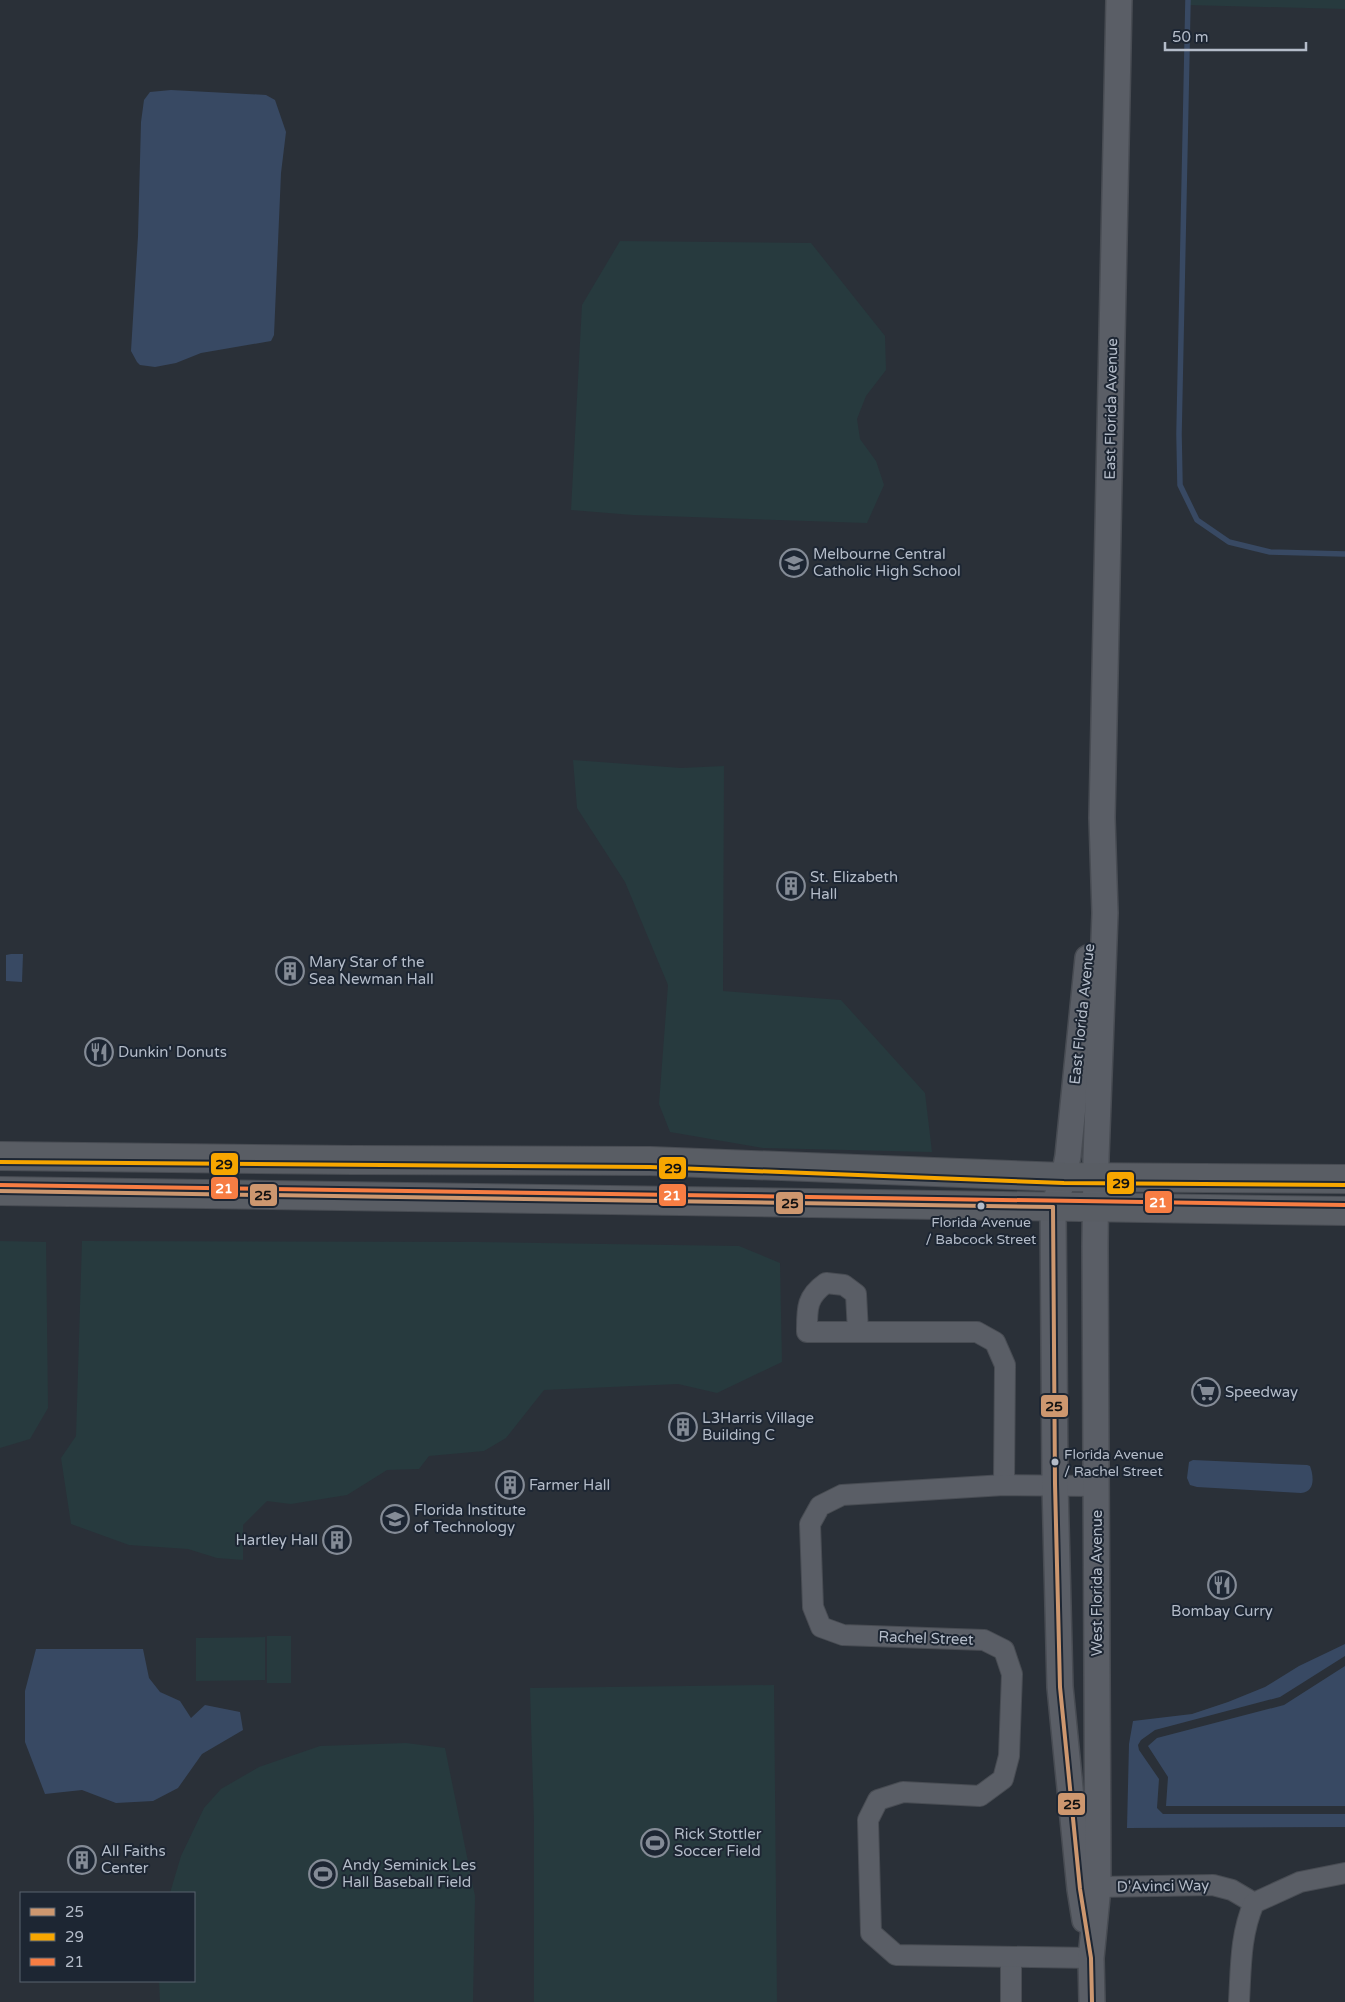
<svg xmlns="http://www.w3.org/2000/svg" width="1345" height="2002" font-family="'Varela Round',sans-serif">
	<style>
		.green { fill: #273a3e }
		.water { fill: #384963 }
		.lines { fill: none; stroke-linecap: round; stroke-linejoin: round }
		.stream { stroke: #384963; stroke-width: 5.5 }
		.minor-casing { stroke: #484c53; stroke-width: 22 }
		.tertiary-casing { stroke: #484c53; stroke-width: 28 }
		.secondary-casing { stroke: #484c53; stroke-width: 30 }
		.minor { stroke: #5a5e66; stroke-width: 20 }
		.tertiary { stroke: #5a5e66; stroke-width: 25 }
		.secondary { stroke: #595d64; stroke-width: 28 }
		.bus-1-casing { stroke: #1d2633; stroke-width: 8 }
		.bus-2-casing { stroke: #1d2633; stroke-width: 8 }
		.bus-3-casing { stroke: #1d2633; stroke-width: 8 }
		.bus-1 { stroke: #cd976f; stroke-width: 4 }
		.bus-2 { stroke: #f7a600; stroke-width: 4 }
		.bus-3 { stroke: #f77d43; stroke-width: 4 }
		.bus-dot { fill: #b4bcc9; stroke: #1d2633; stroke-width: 2 }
		.labels { text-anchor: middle; stroke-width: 4; stroke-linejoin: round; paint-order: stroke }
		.bus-label { font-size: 14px; fill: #b4bcc9; stroke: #1d2633 }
		.street-label { font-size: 15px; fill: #b4bcc9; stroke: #1d2633 }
		.poi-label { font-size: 15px; fill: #b4bcc9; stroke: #1d2633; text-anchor: start }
		.line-badge { stroke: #1d2633; stroke-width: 2 }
		.badge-label { font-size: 14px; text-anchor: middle; font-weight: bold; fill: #fff }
		.pale-badge-label { font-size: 14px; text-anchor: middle; font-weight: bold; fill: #111 }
	</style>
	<rect width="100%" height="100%" fill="#2a3038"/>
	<g class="green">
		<path d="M1186 0H1345V9L1187 5Z"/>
		<path d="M620 241 811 243 885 336 886 370 866 396 857 419 860 439 876 461 884 485 867 523 633 515 571 510 582 305Z"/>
		<path d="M573 760 681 768 724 766 723 991 841 1000 925 1093 932 1152 763 1148 670 1132 659 1104 668 985 625 882 577 808Z"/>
		<path d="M0 1241 46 1242 48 1408 30 1439 0 1448Z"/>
		<path d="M82 1241 477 1242 739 1246 780 1263 782 1362 717 1393 678 1384 544 1390 506 1438 484 1451 429 1456 419 1469 387 1470 347 1495 291 1504 267 1501 243 1525V1560L217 1558 188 1549 129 1545 71 1524 61 1458 76 1436Z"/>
		<rect x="267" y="1636" width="24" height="47"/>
		<path d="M265 1637V1680L196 1681V1638Z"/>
		<path d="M774 1685 777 2002H534V1822L530 1688Z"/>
		<path d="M406 1743 445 1748 475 1896 473 2002H160L159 1981H194V1893H170L181 1856 204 1808 221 1789 259 1767 320 1746Z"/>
	</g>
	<g class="water">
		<path d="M171 90 266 95 275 100 286 132 281 173 274 335 271 341 201 353 176 363 155 367 140 365 137 362 131 351 138 236 141 122 144 100 150 92Z"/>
		<path d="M11 954H23L22 982 6 981V955Z"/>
		<path d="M1193 1460 1307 1465 1310 1466C1314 1477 1315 1492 1301 1493L1197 1487 1190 1485 1187 1478 1189 1462Z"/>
		<path d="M1345 1644V1656L1280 1697 1155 1730 1141 1740 1138 1745 1139 1750 1159 1779 1157 1808 1163 1814H1345V1827L1127 1828 1129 1744 1133 1721 1192 1714 1228 1702 1265 1687 1299 1666Z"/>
		<path d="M36 1649H143L149 1678 160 1692 180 1701 191 1718 205 1705 240 1712 243 1730 202 1754 178 1788 153 1801 116 1803 82 1790 45 1794 25 1742V1691Z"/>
		<path d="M1345 1666V1806H1166L1168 1777 1148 1746 1157 1738 1284 1705Z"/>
	</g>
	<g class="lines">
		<path class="stream" d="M1188 0 1179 434 1180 485 1197 520 1229 542 1270 552 1345 554"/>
		<defs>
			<g id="minor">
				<path d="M858 1332 856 1294 844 1285 826 1283C806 1297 807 1309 807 1332H977L995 1342 1005 1365 1004 1485"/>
				<path d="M1098 1887 1213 1885 1232 1890 1254 1903"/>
				<path d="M1011 1957V2002"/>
				<path d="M1091 1958 896 1955 871 1933 868 1820 878 1800 903 1792 980 1796 1003 1779 1009 1756 1012 1674 1004 1650 984 1640 843 1635 821 1627 813 1607 810 1524 820 1506 842 1495 1004 1485 1097 1486"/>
				<path d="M1239 2002C1241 1968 1240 1935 1254 1903L1300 1882 1345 1873"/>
			</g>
			<g id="tertiary">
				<path d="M1085 1920 1080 1889 1060 1687 1055 1484 1053 1207 1064 1177 1068 1156 1088 958"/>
				<path d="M1092 2002 1091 1958 1098 1887 1095 1246 1096 1157 1105 913 1102 818 1119 0"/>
			</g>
			<g id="secondary">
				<path d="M0 1156 352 1160 650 1161 1064 1177 1345 1179"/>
				<path d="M0 1191 1345 1211"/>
			</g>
		</defs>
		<use href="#minor" class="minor-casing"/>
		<use href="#tertiary" class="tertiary-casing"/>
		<use href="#secondary" class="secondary-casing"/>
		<use href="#minor" class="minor"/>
		<use href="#tertiary" class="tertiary"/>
		<use href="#secondary" class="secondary"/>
		<defs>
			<g id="bus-1">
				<path d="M0 1191 1053 1207"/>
				<path d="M1053 1207 1055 1484 1060 1687 1080 1889 1091 1958 1092 2002"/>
			</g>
			<path id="bus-2" d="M0 1162 650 1167 1064 1183 1345 1185"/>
			<path id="bus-3" d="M0 1185 1345 1205"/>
		</defs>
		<use href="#bus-1" class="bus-1-casing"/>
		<use href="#bus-2" class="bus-2-casing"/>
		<use href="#bus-3" class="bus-3-casing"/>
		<use href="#bus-1" class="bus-1"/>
		<use href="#bus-2" class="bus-2"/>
		<use href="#bus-3" class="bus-3"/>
	</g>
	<defs>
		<symbol id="school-ring" viewBox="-11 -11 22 22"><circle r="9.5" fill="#1d2633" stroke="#848b96" stroke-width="1.5"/><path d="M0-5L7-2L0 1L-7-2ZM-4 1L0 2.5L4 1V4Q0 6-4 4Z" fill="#848b96"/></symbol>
		<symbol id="building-ring" viewBox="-11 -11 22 22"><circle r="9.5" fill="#1d2633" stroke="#848b96" stroke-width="1.5"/><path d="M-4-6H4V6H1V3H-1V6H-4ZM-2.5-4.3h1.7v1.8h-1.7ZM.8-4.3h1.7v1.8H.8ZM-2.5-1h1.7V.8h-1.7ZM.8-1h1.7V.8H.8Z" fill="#848b96"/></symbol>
		<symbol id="restaurant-ring" viewBox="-11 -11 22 22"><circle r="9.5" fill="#1d2633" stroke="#848b96" stroke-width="1.5"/><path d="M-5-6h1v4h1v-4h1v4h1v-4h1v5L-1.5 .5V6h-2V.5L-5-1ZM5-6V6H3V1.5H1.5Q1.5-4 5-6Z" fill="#848b96"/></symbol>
		<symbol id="supermarket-ring" viewBox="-11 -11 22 22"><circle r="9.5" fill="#1d2633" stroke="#848b96" stroke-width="1.5"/><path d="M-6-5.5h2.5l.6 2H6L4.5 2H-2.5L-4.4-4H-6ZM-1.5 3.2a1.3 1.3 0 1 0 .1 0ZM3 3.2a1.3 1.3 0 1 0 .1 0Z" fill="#848b96"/></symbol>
		<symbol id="university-ring" viewBox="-11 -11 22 22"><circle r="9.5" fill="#1d2633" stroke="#848b96" stroke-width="1.5"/><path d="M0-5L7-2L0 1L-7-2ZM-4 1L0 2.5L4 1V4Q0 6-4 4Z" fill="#848b96"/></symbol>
		<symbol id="stadium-ring" viewBox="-11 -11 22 22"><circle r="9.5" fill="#1d2633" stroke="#848b96" stroke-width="1.5"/><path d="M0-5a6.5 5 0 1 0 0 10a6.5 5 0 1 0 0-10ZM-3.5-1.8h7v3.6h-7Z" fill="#848b96"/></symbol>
	</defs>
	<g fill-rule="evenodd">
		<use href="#school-ring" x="778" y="547" width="32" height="32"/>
		<use href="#building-ring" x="775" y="870" width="32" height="32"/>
		<use href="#building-ring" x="274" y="955" width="32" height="32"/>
		<use href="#restaurant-ring" x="83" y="1036" width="32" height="32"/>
		<use href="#supermarket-ring" x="1190" y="1376" width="32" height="32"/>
		<use href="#building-ring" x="667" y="1411" width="32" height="32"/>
		<use href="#building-ring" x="494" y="1469" width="32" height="32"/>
		<use href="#university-ring" x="379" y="1503" width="32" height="32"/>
		<use href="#building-ring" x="321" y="1524" width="32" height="32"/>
		<use href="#restaurant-ring" x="1206" y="1569" width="32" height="32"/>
		<use href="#stadium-ring" x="639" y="1827" width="32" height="32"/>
		<use href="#building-ring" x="66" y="1844" width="32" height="32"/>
		<use href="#stadium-ring" x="307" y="1858" width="32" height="32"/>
	</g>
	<g class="bus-dot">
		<circle cx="981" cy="1206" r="4.5"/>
		<circle cx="1055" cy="1462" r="4.5"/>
	</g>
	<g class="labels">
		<g class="bus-label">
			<text x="981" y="1227">Florida Avenue<tspan x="981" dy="17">/ Babcock Street</tspan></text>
			<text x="1064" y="1459" text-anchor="start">Florida Avenue<tspan x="1064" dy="17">/ Rachel Street</tspan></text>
		</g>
		<g class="street-label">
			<text transform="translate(1111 409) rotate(-89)" y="5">East Florida Avenue</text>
			<text transform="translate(1082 1014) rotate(-84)" y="5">East Florida Avenue</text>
			<text transform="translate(1097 1583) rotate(-90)" y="5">West Florida Avenue</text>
			<text transform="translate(926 1638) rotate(2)" y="5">Rachel Street</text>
			<text transform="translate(1163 1886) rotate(-1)" y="5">D'Avinci Way</text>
		</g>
		<g class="poi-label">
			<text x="813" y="559">Melbourne Central<tspan x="813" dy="17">Catholic High School</tspan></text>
			<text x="810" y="882">St. Elizabeth<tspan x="810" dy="17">Hall</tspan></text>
			<text x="309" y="967">Mary Star of the<tspan x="309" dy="17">Sea Newman Hall</tspan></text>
			<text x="118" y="1057">Dunkin' Donuts</text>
			<text x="1225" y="1397">Speedway</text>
			<text x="702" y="1423">L3Harris Village<tspan x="702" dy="17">Building C</tspan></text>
			<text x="529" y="1490">Farmer Hall</text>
			<text x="414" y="1515">Florida Institute<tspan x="414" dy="17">of Technology</tspan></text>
			<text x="318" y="1545" text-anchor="end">Hartley Hall</text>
			<text x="1222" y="1616" text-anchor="middle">Bombay Curry</text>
			<text x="674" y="1839">Rick Stottler<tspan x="674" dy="17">Soccer Field</tspan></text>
			<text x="101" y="1856">All Faiths<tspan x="101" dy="17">Center</tspan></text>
			<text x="342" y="1870">Andy Seminick Les<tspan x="342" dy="17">Hall Baseball Field</tspan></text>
		</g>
	</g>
	<g class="line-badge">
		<rect x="210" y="1152" width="29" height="24" rx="5" fill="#f7a600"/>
		<rect x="658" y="1156" width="29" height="24" rx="5" fill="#f7a600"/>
		<rect x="1106" y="1171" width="29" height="24" rx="5" fill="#f7a600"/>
		<rect x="210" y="1176" width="29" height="24" rx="5" fill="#f77d43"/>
		<rect x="249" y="1183" width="29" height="24" rx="5" fill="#cd976f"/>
		<rect x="658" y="1183" width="29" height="24" rx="5" fill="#f77d43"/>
		<rect x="1144" y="1190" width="29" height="24" rx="5" fill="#f77d43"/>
		<rect x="775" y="1191" width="29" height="24" rx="5" fill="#cd976f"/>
		<rect x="1040" y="1394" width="29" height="24" rx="5" fill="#cd976f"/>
		<rect x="1057" y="1792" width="29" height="24" rx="5" fill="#cd976f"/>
	</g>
	<g class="badge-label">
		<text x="224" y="1193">21</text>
		<text x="672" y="1200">21</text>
		<text x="1158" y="1207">21</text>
	</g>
	<g class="pale-badge-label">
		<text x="224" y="1169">29</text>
		<text x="673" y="1173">29</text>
		<text x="1121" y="1188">29</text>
		<text x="263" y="1200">25</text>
		<text x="790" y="1208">25</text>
		<text x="1054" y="1411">25</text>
		<text x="1072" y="1809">25</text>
	</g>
	<rect x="20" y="1892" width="175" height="90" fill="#1d2633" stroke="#59626f"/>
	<rect x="30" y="1908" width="25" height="8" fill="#cd976f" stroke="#59626f"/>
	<text x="65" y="1917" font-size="15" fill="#b4bcc9">25</text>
	<rect x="30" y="1933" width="25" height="8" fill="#f7a600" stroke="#59626f"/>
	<text x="65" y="1942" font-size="15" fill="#b4bcc9">29</text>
	<rect x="30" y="1958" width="25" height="8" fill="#f77d43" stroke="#59626f"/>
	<text x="65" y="1967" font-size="15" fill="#b4bcc9">21</text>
	<path d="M1165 42v8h141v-8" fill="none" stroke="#b4bcc9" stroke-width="2.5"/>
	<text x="1172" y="42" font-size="15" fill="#b4bcc9" stroke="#1d2633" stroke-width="4" paint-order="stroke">50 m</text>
</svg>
